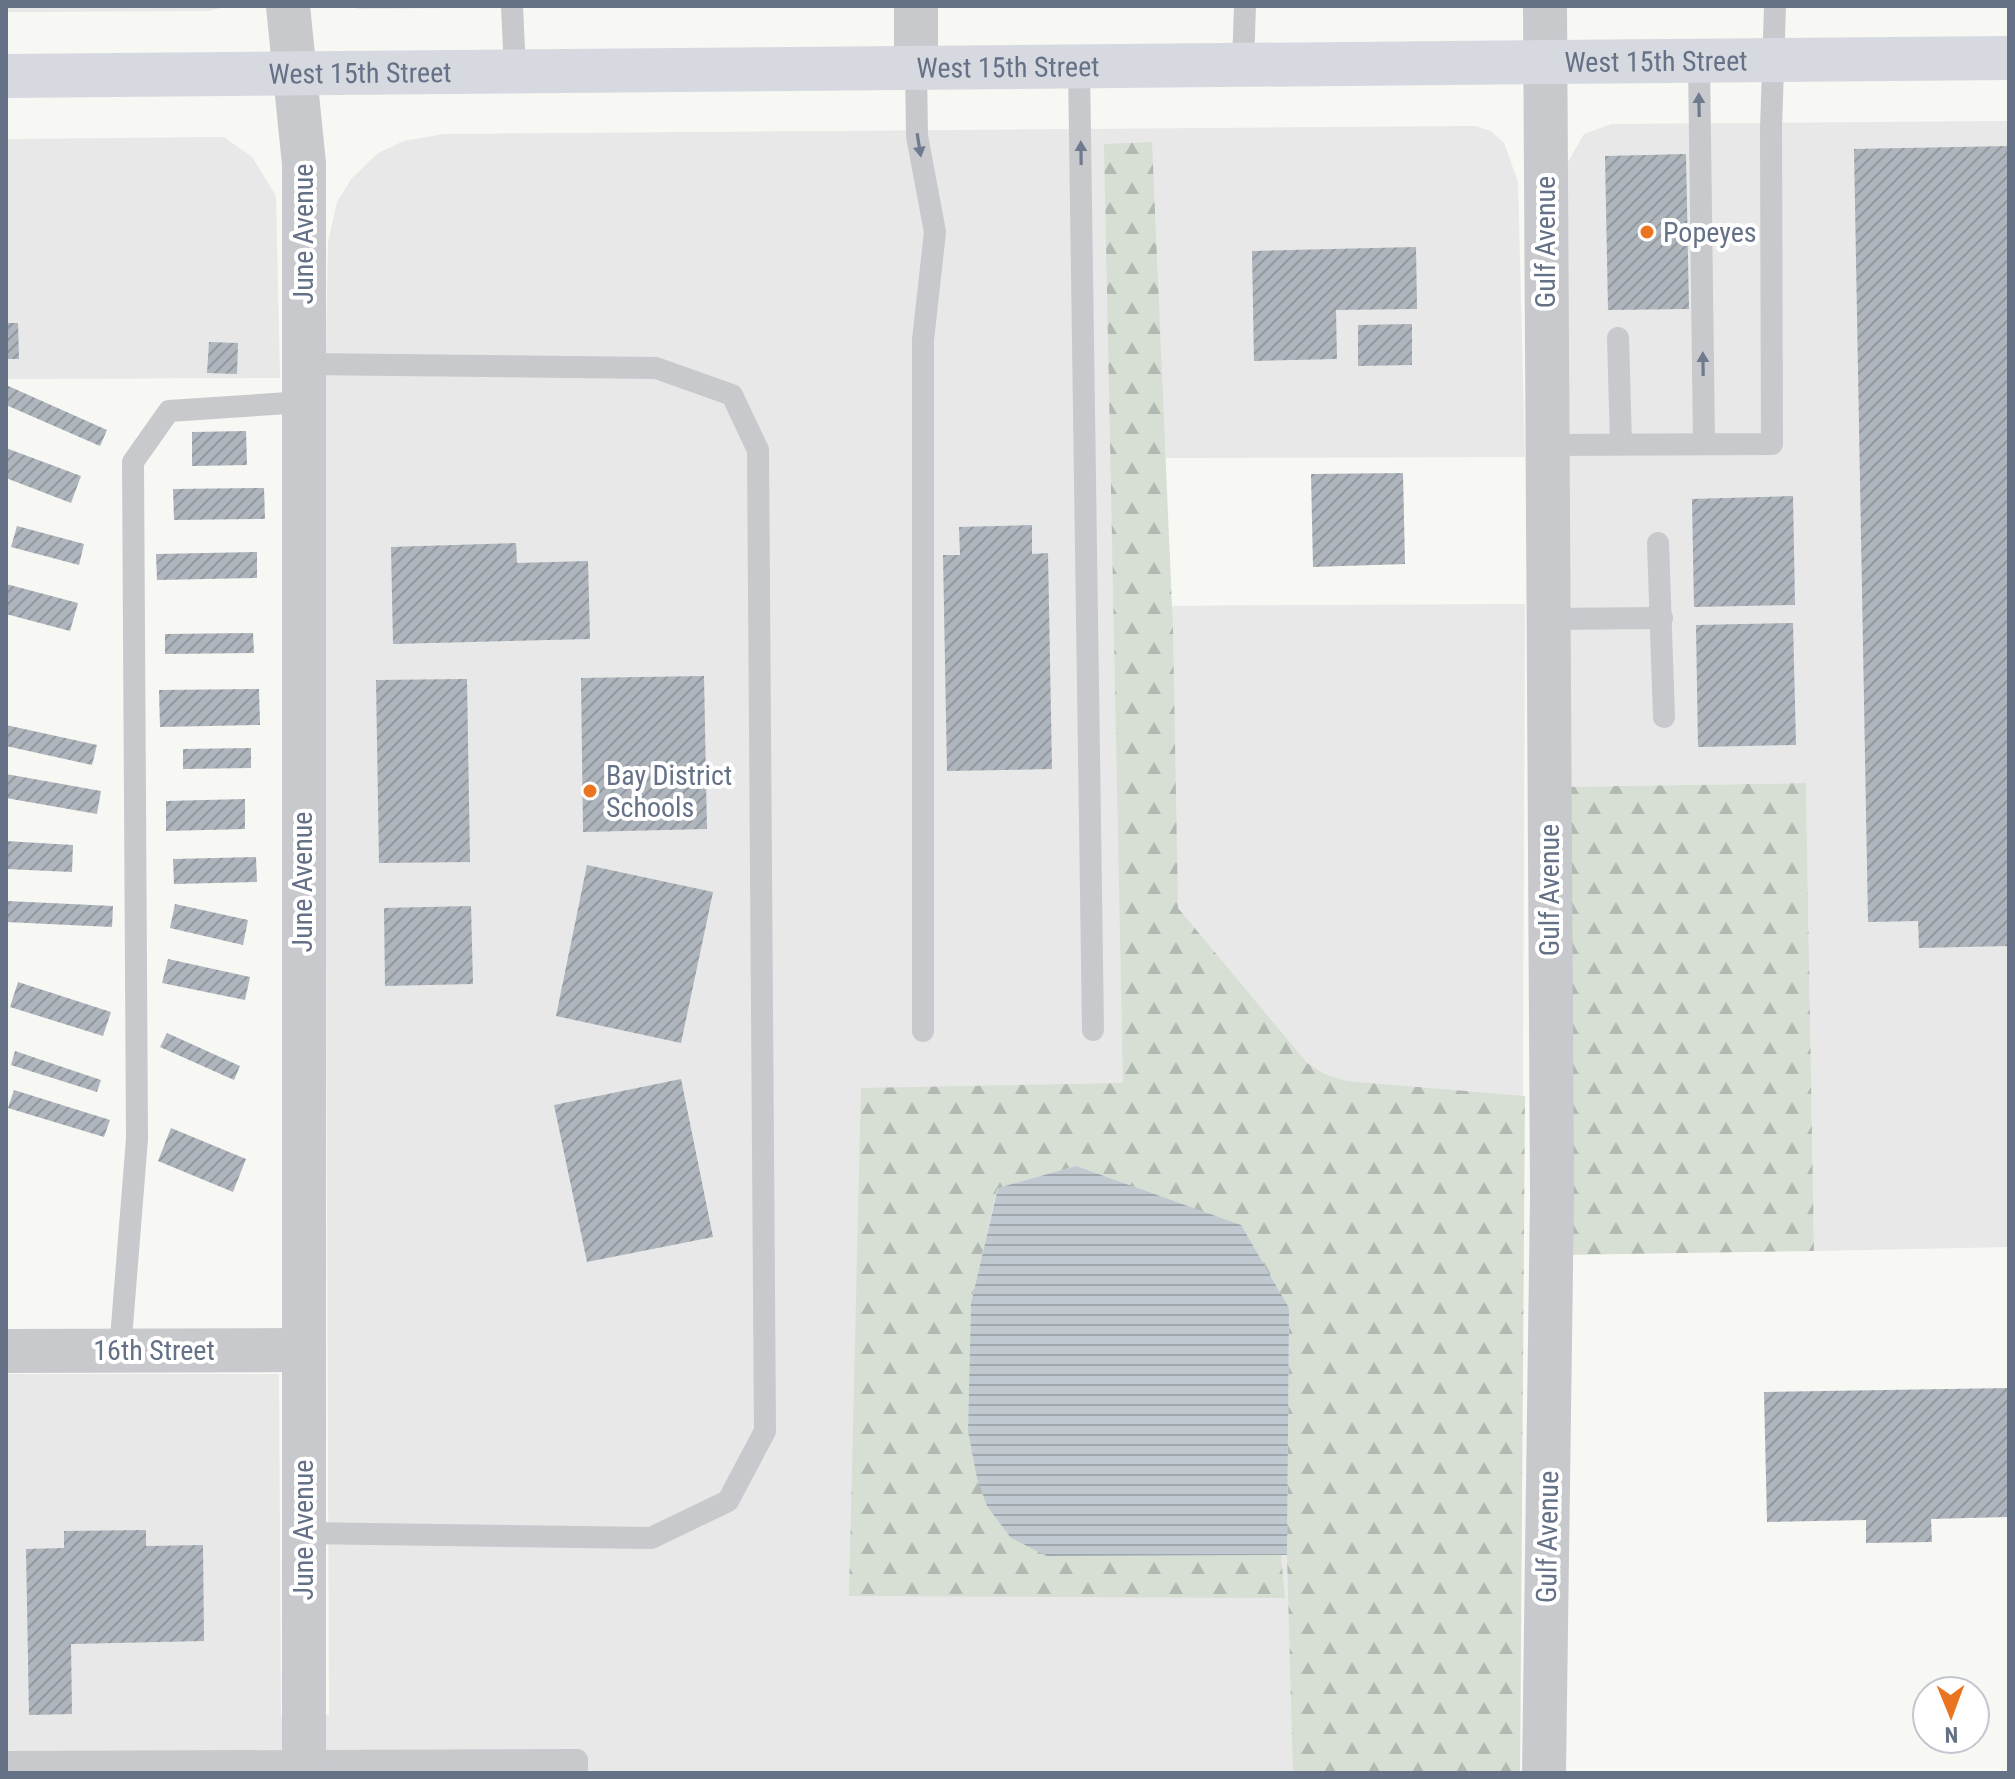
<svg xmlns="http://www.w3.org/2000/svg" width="2015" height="1779" font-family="'Roboto Condensed',sans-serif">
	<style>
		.built { fill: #e7e8e7 }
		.forest { fill: url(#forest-firs) }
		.water { fill: url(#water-rules) }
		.building { fill: url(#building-hatch) }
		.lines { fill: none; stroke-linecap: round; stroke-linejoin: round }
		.service { stroke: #c7c9cd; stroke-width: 22 }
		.minor { stroke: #c7c9cd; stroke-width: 44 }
		.trunk { stroke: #d6d9df; stroke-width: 44 }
		.oneway { fill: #6f7a8d }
		.poi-dot { fill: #eb7420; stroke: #fff; stroke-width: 3 }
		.labels { text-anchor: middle; stroke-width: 8; stroke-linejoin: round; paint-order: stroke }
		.street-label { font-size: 28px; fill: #657186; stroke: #fff }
		.poi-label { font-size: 28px; fill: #657186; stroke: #fff; text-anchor: start }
	</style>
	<defs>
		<pattern id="forest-firs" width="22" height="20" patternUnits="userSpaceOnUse" patternTransform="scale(2)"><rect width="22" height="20" fill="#d7dfd5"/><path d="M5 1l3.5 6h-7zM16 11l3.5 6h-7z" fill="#b2b9b2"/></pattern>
		<pattern id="water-rules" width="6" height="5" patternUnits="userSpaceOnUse" patternTransform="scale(2)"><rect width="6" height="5" fill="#c1c9d0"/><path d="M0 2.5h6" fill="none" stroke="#a0a8ae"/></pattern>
		<pattern id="building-hatch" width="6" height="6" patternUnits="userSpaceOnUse" patternTransform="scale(2)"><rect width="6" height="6" fill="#afb5bc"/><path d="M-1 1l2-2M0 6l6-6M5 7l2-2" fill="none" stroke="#92989e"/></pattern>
	</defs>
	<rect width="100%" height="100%" fill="#f7f7f4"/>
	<g class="built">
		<path d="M6 6H230L207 11 6 12Z"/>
		<path d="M346 6H669L360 9Z"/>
		<path d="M2009 121V1247L1814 1251 1806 783 1560 787 1568 162 1584 134 1612 124Z"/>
		<path d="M1475 126 1491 131 1504 143 1518 182 1525 457 1143 458 1145 606 1525 604 1520 1773H6V1374H279L281 1716 329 1715 324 449 328 242 337 202 352 178 378 153 404 141 444 134Z"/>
		<path d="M224 137 252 157 276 196 280 378 6 379V139Z"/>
	</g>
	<g class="forest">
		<path d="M1152 142 1173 630 1178 908 1307 1063 1324 1074 1346 1081 1525 1096 1520 1773H1293L1287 1555 1289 1308 1076 1166 997 1189 971 1303 968 1431 1047 1556 1281 1555 1285 1598 849 1596 861 1088 1123 1083 1104 144Z"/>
		<path d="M1806 783 1814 1251 1560 1255V787Z"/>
	</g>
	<path class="water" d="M1076 1166 1241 1225 1289 1308 1287 1555 1047 1556 1011 1538 987 1506 977 1478 968 1431 971 1303 998 1188Z"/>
	<g class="building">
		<path d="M2009 146V946L1919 948 1918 921 1868 922 1854 149Z"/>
		<path d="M1686 154 1689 309 1608 310 1605 156Z"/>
		<path d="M1416 247 1417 309 1336 310 1337 359 1254 361 1252 251Z"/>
		<path d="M6 323H18L19 359H6Z"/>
		<path d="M1412 324V365L1358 366V325Z"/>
		<path d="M209 342 238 343 237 374 207 373Z"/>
		<path d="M6 385 107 430 100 446 6 405Z"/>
		<path d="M246 431 247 465 192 466V432Z"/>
		<path d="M6 448 81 476 71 503 6 478Z"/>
		<path d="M1403 473 1405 564 1313 567 1311 474Z"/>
		<path d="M264 488 265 519 174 520 173 489Z"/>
		<path d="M1793 496 1795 605 1694 607 1692 499Z"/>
		<path d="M1032 525V554L1048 553 1052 769 947 771 943 555H960L959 527Z"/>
		<path d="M17 526 84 544 79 565 11 547Z"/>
		<path d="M516 543 517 563 588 561 590 639 393 644 391 547Z"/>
		<path d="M257 552V578L157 580 156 554Z"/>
		<path d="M6 584 78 603 70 631 6 614Z"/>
		<path d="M1793 623 1796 745 1698 747 1696 625Z"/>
		<path d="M253 633 254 653 165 654V634Z"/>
		<path d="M704 676 707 829 583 832 581 678Z"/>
		<path d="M467 679 470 862 379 863 376 680Z"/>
		<path d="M259 689 260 725 160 727 159 690Z"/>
		<path d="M6 725 97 745 92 765 6 746Z"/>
		<path d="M251 748V768L183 769V749Z"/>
		<path d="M6 774 101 791 97 814 6 798Z"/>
		<path d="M245 799V829L166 831V801Z"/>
		<path d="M6 841 73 845 72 872 6 869Z"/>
		<path d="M256 857 257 882 174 884 173 859Z"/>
		<path d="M587 865 713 892 681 1043 556 1016Z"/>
		<path d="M7 901 113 906 112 927 6 922Z"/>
		<path d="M175 904 248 920 243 945 170 928Z"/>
		<path d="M471 906 473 984 385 986 384 908Z"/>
		<path d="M168 959 250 977 245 1000 162 983Z"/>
		<path d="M18 982 111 1012 103 1036 10 1007Z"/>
		<path d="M167 1033 240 1066 234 1080 160 1047Z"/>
		<path d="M15 1051 101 1080 97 1092 11 1065Z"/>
		<path d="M681 1079 713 1237 587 1262 554 1105Z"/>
		<path d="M14 1090 110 1120 104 1137 8 1108Z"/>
		<path d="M171 1128 246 1159 233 1192 158 1161Z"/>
		<path d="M2009 1388V1517L1931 1519 1932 1542 1866 1543V1520L1767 1522 1764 1392Z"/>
		<path d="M146 1530V1546L203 1545 204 1641 71 1644 72 1714 29 1715 26 1549 64 1548V1531Z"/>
	</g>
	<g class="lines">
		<g class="service">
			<path d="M512 6 515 71"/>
			<path d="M1699 61 1704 442"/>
			<path d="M1243 64 1245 6"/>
			<path d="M1079 66 1093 1030"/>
			<path d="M916 67 917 136 935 232 923 340V1031"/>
			<path d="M1618 338 1621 444"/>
			<path d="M1546 445 1772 444 1771 129 1775 6"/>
			<path d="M1658 543 1664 717"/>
			<path d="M1548 619 1662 618"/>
			<path d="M120 1351 137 1139 133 462 169 411 303 402"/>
			<path d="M303 1533 651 1538 728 1501 765 1431 758 450 732 395 656 368 303 364"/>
			<path d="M6 1762 577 1760V1773"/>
		</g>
		<g class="minor">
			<path d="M288 6 304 164V1759"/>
			<path d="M916 6V67"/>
			<path d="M6 1351 302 1350"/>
			<path d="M1544 1773 1552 1196 1545 6"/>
		</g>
		<path class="trunk" id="s1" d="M6 76 2009 58"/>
	</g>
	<defs><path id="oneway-solid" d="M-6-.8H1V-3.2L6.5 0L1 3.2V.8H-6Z" transform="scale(2)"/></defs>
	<g class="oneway">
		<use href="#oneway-solid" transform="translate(1699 105) rotate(-91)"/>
		<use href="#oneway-solid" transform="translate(919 145) rotate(81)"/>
		<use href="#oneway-solid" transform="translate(1081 153) rotate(-91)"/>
		<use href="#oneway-solid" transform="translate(1703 364) rotate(-91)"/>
	</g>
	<g class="poi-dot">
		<circle cx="1647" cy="232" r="8"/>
		<circle cx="590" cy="791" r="8"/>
	</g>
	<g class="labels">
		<g class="street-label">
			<text dy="10" stroke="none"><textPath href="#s1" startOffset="1650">West 15th Street</textPath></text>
			<text dy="10" stroke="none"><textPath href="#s1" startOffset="1002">West 15th Street</textPath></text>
			<text dy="10" stroke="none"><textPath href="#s1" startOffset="354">West 15th Street</textPath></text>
			<text transform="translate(303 234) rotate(-90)" y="10">June Avenue</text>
			<text transform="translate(1545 242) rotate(-90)" y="10">Gulf Avenue</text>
			<text transform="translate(302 882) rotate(-90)" y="10">June Avenue</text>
			<text transform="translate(1549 890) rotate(-90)" y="10">Gulf Avenue</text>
			<text x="154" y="1360">16th Street</text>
			<text transform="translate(303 1530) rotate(-90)" y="10">June Avenue</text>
			<text transform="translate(1547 1537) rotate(-89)" y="10">Gulf Avenue</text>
		</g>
		<g class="poi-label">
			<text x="1663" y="242">Popeyes</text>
			<text x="606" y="785">Bay District<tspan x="606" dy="32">Schools</tspan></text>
		</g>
	</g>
	<rect width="2015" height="1779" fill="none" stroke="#657186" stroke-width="16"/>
	<g transform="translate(1951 1715) rotate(179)"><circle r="38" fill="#ffffff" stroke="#c1c6cf" stroke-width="2"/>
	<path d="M0-6L14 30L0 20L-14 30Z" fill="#eb7420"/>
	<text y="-12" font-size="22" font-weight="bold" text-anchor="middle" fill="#657186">N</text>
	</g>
</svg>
